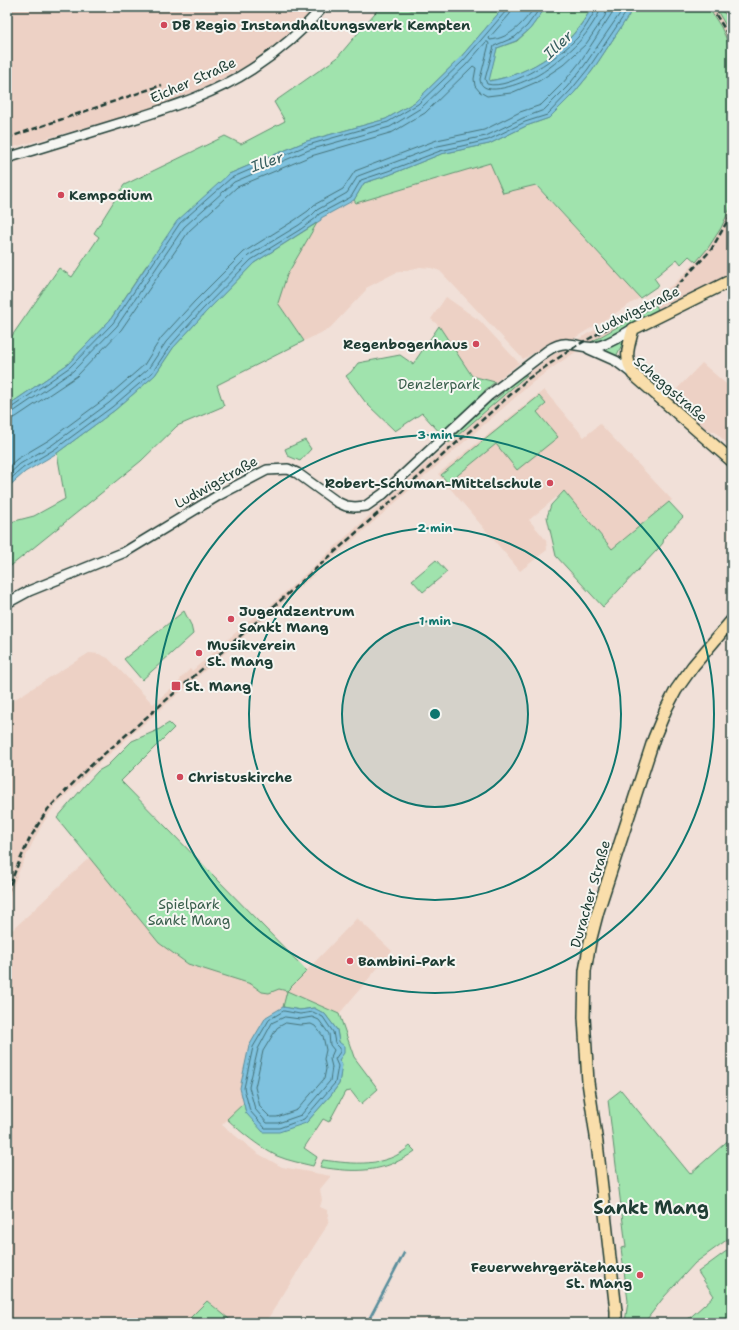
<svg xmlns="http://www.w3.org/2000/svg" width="739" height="1330" font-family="'Shantell Sans',sans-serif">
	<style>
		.built { fill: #edd1c5 }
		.green { fill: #a0e3ad; stroke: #609070 }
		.water { fill: #7fc2df; stroke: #598d9b }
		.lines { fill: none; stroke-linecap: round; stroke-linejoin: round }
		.shore { stroke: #457278; stroke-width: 1 }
		.stream { stroke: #598d9b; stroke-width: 2.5 }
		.minor-casing { stroke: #1f3d34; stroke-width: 12 }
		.major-casing { stroke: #1f3d34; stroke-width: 14 }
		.minor { stroke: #f6f6f2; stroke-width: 9 }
		.major { stroke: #f9deab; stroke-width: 11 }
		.rail { stroke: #1f3d34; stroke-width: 2.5; stroke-dasharray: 6 3; stroke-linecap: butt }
		.ring { fill: none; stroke: #0f766e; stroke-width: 2 }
		.poi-dot { fill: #d1495b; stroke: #f6f6f2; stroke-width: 1.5 }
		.labels { text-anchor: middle; stroke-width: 4; stroke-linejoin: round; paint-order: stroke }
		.poi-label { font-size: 14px; font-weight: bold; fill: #1f3d34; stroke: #f6f6f2; text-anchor: start }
		.street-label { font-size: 14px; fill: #1f3d34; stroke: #f6f6f2 }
		.park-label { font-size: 14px; fill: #395e4c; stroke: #f6f6f2 }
		.water-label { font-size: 15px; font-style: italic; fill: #375e5f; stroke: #f6f6f2 }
		.district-label { font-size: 18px; font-weight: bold; fill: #1f3d34; stroke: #f6f6f2 }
		.centre { fill: #0f766e; stroke: #f6f6f2; stroke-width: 2 }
		.ring-label { font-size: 12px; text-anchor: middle; font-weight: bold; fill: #0f766e; stroke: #f6f6f2; stroke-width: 4; stroke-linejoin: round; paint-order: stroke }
	</style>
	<rect width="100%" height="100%" fill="#f1e0d8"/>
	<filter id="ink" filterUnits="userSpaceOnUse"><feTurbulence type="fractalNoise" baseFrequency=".025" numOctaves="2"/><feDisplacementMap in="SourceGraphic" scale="8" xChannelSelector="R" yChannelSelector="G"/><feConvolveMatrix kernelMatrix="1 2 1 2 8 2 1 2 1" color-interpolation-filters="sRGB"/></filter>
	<g filter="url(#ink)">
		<g class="built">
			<path d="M7 7H316L308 17 271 48 246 66 212 84 173 100 136 113 62 134 7 149Z"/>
			<path d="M708 7H715L726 25 732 36V51L721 28Z"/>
			<path d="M717 7H732V20L724 13Z"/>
			<path d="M490 163 535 185 640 298 573 339H563L555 341 523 359 440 271 431 268 420 267 395 273 366 288V290L329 329 304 341 278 303 287 275 317 223 321 220V218L354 200 356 203Z"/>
			<path d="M732 204V273L658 310 656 305 591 342 559 363 533 382 456 449 264 619 90 771 51 811 42 825 33 842 19 871 7 904V704L89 653 99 654 108 658 153 704 181 680 180 679 190 669 192 671 259 612 261 614 449 443 527 375 553 355 587 334 637 308 674 284 696 262 708 248 721 228Z"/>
			<path d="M446 297 480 321 519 363 495 382 472 376 439 326 431 319Z"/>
			<path d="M702 363 732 389V448L715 432 705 428 670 396Z"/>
			<path d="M544 390 584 437 600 424 672 500 612 549 564 491 529 520 546 540 547 550 520 571 438 474Z"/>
			<path d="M90 857 159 943 188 964 251 984 262 992 269 993 279 989 287 991 357 918 392 951 339 1014 287 991 283 1007 266 1017 240 1088 244 1103 222 1125 257 1153 282 1167 331 1176 320 1189 322 1200 320 1207 327 1210 329 1220 325 1229 265 1323H234L207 1301 185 1323H7V935Z"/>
		</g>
		<g class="green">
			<path d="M380 7H406L411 10 421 9 423 7H504L460 58 415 102 386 119 307 141 229 174 146 266 110 320 68 364 7 406V343L59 268 72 277 99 237 94 233 124 185 225 136 241 144 285 121 274 102 337 58Z"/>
			<path d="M546 7H592C570 47 534 74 488 81L497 48 517 41 530 29Z"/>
			<path d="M631 7H708L721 27 732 51V204L721 228 708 248 696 262 689 256 681 264 677 259 654 278 659 285 640 298 536 185 503 193 490 163 356 203 354 200 364 183 389 175 441 154 489 144 526 126 549 118 574 93 592 71 629 15Z"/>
			<path d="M715 7H717L732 20V36Z"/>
			<path d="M317 223 287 275 278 303 304 341 217 385 224 406 177 426 141 461 7 569V523L34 516 65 499 57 453 115 410 155 375 173 348 205 313 254 263Z"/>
			<path d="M656 305 658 310 606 338 591 342Z"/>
			<path d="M439 326 472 376 495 382 484 391 486 394 442 435 422 413 395 431 366 403 346 376 351 372 358 363 400 355 413 364Z"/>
			<path d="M626 336 615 359 598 348Z"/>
			<path d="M523 375H527L449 443 446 439 491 399 493 401 503 393 501 390Z"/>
			<path d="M539 396 546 404 537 412 558 437 517 470 496 444 448 483 441 475Z"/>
			<path d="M305 440 311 449 300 461 288 456 285 449Z"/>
			<path d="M564 491 612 549 669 502 683 517 664 537 663 543 657 550 603 607 556 556 547 517 551 505Z"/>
			<path d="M436 560 447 572 423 592 412 580Z"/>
			<path d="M184 611 191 625 193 634 142 680 124 659Z"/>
			<path d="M169 723 174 728 121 781 307 971 287 991 339 1014 354 1057 378 1089 361 1104 351 1091 345 1092 329 1122 323 1119 304 1148 317 1157 313 1166C301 1163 289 1161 277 1156 259 1147 242 1133 227 1119L244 1103 246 1113 306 1123 331 1095 339 1084 340 1076 339 1042 337 1030 325 1014 314 1008 300 1010 283 1007 287 991 279 989 269 993 262 992 251 984 188 964 159 943 57 818 86 784 98 771 107 766 132 741 158 730Z"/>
			<path d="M621 1090 690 1174 732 1137V1236L695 1263 664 1297 644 1323H625L628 1301 621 1248 626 1247 608 1100Z"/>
			<path d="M410 1146 415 1151C385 1173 356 1173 320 1167L323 1160C353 1164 386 1168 410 1146Z"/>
			<path d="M732 1247V1323H684L714 1296 698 1272Z"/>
			<path d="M207 1301 234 1323H185Z"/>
		</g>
		<g class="water">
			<path d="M504 7H546L530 29 516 41 497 48 489 81C533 74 571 47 592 7H631L629 15 592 71 574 93 549 118 526 126 489 144 441 154 389 175 364 183 354 200 321 218V220L254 263 205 313 173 348 155 375 115 410 57 453 25 472 7 488V406L68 364 110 320 177 221 229 174 307 141 386 119 415 102 460 58Z"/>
			<path d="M283 1007 300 1010 314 1008 325 1014 337 1030 339 1042 344 1046V1053L339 1060 342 1065 339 1084 331 1095 306 1123 279 1132H263L246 1113 240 1088 249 1046 266 1017Z"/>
		</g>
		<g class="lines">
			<g class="shore">
				<path d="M512 7 510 14 489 38 490 40C511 38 523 23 535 7"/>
				<path d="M541 7 527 26 515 37 494 46 485 79 487 84C511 91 563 54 578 37 585 29 590 19 595 11L596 7"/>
				<path d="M7 409 11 408 70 367 113 323 180 223 231 178 308 145 388 122 418 104 463 61 506 11 507 7"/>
				<path d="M7 414 13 412 73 371 117 326 184 227 234 182 309 150 390 127 421 108 466 65 486 42H488L489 44 480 79C481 101 527 81 538 75 545 71 553 65 560 59 575 47 583 39 593 23 596 18 600 13 601 7"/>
				<path d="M7 420 16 417 77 376 121 330 189 231 237 187 311 156 393 132 425 113 473 66 476 68 474 79 475 86 480 92 487 96 511 93 539 81 563 65 586 44 605 16 607 7"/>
				<path d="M7 468 17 459 49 440 106 398 144 365 161 338 194 302 244 252 295 220 308 211 314 205 343 189 355 171 437 140 484 130 520 112 541 105 563 83 580 62 616 7"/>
				<path d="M7 476 20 464 52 445 109 403 148 369 166 342 198 307 248 256 299 225 312 215 317 210 347 193 358 176 438 146 486 136 523 118 544 110 567 87 584 66 621 12 622 7"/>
				<path d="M7 482 23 468 55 449 112 407 152 373 170 346 202 310 251 260 301 229 316 218 319 214 351 197 361 180 388 171 440 151 488 140 525 122 547 115 571 90 588 69 625 14 627 7"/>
				<path d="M284 1011 300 1014 313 1012 323 1017 333 1032 335 1043 340 1048V1052L335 1059 338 1066 335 1083 304 1119 279 1128H265L250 1111 244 1088 253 1047 269 1020Z"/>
				<path d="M285 1017 300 1019 312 1017 319 1020 329 1034 330 1045 334 1050 330 1059 332 1067 330 1081 301 1115 278 1123H267L255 1109 249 1087 258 1049 272 1023Z"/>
				<path d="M286 1023 300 1025 311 1024 315 1026 323 1036 326 1050 324 1059 326 1069 324 1079 297 1110 277 1117H270L260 1107 255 1087 263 1051 277 1028Z"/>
			</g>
			<path class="stream" d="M367 1323 404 1253"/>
			<defs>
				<g id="minor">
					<path d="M7 158C45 146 83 135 121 123 165 109 213 95 252 69 278 52 303 30 323 7"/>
					<path d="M589 349 616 361 633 374"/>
					<path d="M7 603 29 591 125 552 219 495 267 470 288 469 297 473 337 502 346 506 355 507 366 506 383 494 488 396 547 351C553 347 560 343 568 344 578 344 585 349 596 347 608 345 622 335 633 329"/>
				</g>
				<g id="major">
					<path d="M732 280 633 329C628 349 624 355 633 374L732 461"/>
					<path d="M616 1323V1311L597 1143 588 1082 584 1017 585 971 590 942 598 911 654 738 666 709 676 690 693 666 732 620"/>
				</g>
			</defs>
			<use href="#minor" class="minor-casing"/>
			<use href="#major" class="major-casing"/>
			<use href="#minor" class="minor"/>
			<use href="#major" class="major"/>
			<g class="rail">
				<path d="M711 7 723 26 732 43"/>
				<path d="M724 7 732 13"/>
				<path d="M7 138 162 85"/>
				<path d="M7 893 16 869 29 840 39 823 48 809 88 768 262 617 453 446 529 378 576 346 646 307 676 287 711 250 732 213"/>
			</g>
		</g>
	</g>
	<circle cx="435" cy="714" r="93" fill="#0f766e" fill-opacity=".12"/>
	<g class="ring">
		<circle cx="435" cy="714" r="93"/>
		<circle cx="435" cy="714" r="186"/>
		<circle cx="435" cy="714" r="279"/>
	</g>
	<g class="poi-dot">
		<circle cx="164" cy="25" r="4"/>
		<circle cx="61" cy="195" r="4"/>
		<circle cx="476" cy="344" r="4"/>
		<circle cx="550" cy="483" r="4"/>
		<circle cx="231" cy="619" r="4"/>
		<circle cx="199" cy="653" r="4"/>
		<rect x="171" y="681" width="10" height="10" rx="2"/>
		<circle cx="180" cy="777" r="4"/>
		<circle cx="350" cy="961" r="4"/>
		<circle cx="640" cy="1275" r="4"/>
	</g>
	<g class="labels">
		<g class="poi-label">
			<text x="172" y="30">DB Regio Instandhaltungswerk Kempten</text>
			<text x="69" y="200">Kempodium</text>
			<text x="468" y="349" text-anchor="end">Regenbogenhaus</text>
			<text x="542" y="488" text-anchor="end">Robert-Schuman-Mittelschule</text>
			<text x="239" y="616">Jugendzentrum<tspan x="239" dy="16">Sankt Mang</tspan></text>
			<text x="207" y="650">Musikverein<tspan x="207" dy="16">St. Mang</tspan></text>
			<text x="185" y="691">St. Mang</text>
			<text x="188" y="782">Christuskirche</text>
			<text x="358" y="966">Bambini-Park</text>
			<text x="632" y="1272" text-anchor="end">Feuerwehrgerätehaus<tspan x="632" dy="16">St. Mang</tspan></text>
		</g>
		<g class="street-label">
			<text transform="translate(193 80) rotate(-24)" y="5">Eicher Straße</text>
			<text transform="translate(637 310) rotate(-26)" y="5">Ludwigstraße</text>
			<text transform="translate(671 389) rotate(41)" y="5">Scheggstraße</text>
			<text transform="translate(216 482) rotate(-29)" y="5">Ludwigstraße</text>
			<text transform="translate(590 894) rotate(-74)" y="5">Duracher Straße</text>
		</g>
		<g class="park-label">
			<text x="439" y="389">Denzlerpark</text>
			<text x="189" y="909">Spielpark<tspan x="189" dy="16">Sankt Mang</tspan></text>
		</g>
		<g class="water-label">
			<text transform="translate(558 45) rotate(-43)" y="5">Iller</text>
			<text transform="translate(267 162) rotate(-19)" y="5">Iller</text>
		</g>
		<g class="district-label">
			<text x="651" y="1214">Sankt Mang</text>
		</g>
	</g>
	<circle cx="435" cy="714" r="6" class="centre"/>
	<g class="ring-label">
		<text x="435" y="439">3 min</text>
		<text x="435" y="532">2 min</text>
		<text x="435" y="625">1 min</text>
	</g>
	<rect width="739" height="1330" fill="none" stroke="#f6f6f2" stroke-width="24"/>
	<rect x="12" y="12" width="715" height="1306" fill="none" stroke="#1f3d34" stroke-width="1.5" filter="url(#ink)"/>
</svg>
